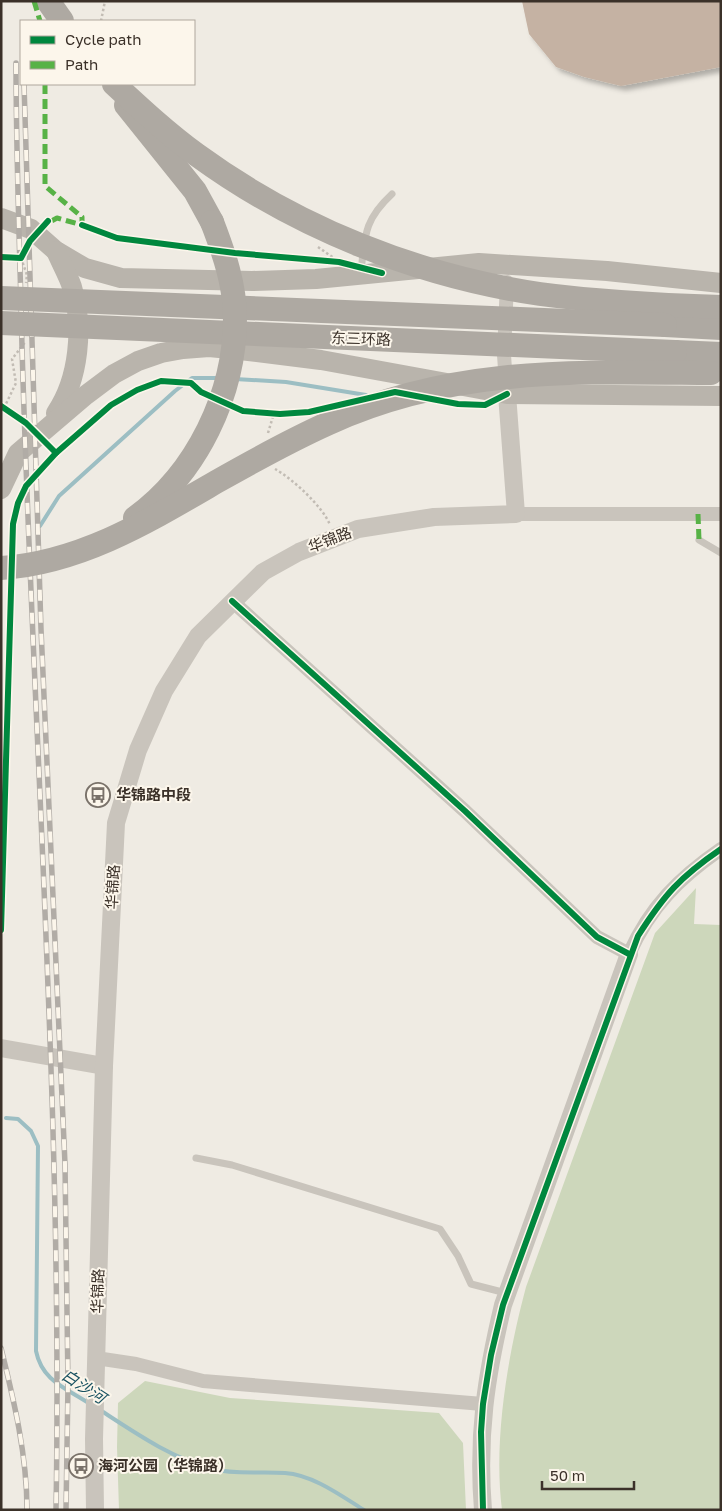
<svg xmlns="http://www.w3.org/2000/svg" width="722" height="1511" font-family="'Golos Text','Noto Sans SC',sans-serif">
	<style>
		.green { fill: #cdd7bb }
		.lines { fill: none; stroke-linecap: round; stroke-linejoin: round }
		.stream { stroke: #9cbec3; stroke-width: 4 }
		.building { fill: #c5b2a3; filter: url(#shadow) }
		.path { stroke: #c2bcb4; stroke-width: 2.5; stroke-dasharray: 2.5 2.5; stroke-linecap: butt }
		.service { stroke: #c9c4bc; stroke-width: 7 }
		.minor { stroke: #c9c4bc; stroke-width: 14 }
		.tertiary { stroke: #c9c4bc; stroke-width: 18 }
		.secondary { stroke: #b9b4ac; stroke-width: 20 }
		.trunk { stroke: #aea9a2; stroke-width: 24 }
		.rail-casing { stroke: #b1aca6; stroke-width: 5.5 }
		.rail { stroke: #fcf6eb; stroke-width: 4; stroke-dasharray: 11; stroke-linecap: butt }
		.trunk-bridge { stroke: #aea9a2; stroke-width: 24 }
		.quiet { stroke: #57b246; stroke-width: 5; stroke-dasharray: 10 5; stroke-linecap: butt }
		.cycleway-casing { stroke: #fcf6eb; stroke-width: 9 }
		.cycleway { stroke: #00873e; stroke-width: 6 }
		.labels { text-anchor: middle; stroke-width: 4; stroke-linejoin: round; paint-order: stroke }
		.street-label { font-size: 15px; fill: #3b3129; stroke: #fcf6eb }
		.poi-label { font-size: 15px; font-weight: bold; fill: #3b3129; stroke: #fcf6eb; text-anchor: start }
		.water-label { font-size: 16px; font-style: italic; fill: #195261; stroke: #fcf6eb }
	</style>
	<defs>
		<filter id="shadow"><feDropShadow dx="4.5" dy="4.5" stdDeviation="2.5" flood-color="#0004"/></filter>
	</defs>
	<rect width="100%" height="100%" fill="#efebe3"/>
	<g class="green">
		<path d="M696 888 694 924 721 925V1510H502C493 1440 508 1354 526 1287L655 933Z"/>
		<path d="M145 1381 230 1398 439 1413 463 1443 466 1510H119L117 1447 118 1403Z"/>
	</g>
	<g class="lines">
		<g class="stream">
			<path d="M235 379 286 382 366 395"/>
			<path d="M40 526 59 496 175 391 192 378H220"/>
			<path d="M6 1118 18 1119 31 1131 38 1146 36 1351C42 1381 66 1388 90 1404"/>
			<path d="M100 1410C137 1434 170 1457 212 1469 236 1475 261 1471 285 1473 313 1475 340 1495 364 1510"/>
		</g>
	</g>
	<path class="building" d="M522 1H721V67L621 86 584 77 556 67 529 34Z"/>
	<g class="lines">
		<g class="path">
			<path d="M101 21 105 1"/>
			<path d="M318 247 338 261"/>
			<path d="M21 258 27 275 26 283"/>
			<path d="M4 408 16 383 12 359 26 341"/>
			<path d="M268 433 274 413"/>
			<path d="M275 469C293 479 323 507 330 525"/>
		</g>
		<g class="service">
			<path d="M361 272C365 235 364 220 392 194"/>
			<path d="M699 540 721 553"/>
			<path d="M196 1158 232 1165 440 1229 458 1256 471 1284 506 1293"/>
		</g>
		<g class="minor">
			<path d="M506 383 504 355 507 282"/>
			<path d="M516 514H721"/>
			<path d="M232 601 465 811 597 937 629 954C650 907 679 878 721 849"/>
			<path d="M96 1358 136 1364 203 1381 483 1404"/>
		</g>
		<g class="tertiary">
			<path d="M1 1048 104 1066"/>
			<path d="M95 1510 94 1439 104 1066 116 823 138 750 164 691 198 636 263 572 299 552 358 529 434 517 516 514 507 394"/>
			<path d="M483 1510C477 1436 486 1376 503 1305L629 954"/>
		</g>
		<g class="secondary">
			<path d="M1 218 31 229 56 251 85 268 121 278 252 281 316 279 479 263 607 271 721 283"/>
			<path d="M56 413C79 379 84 327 72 287 68 275 61 263 56 251"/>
			<path d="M1 489 18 453 86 395 114 374 138 361 161 353 183 349 209 347 240 350 321 360 507 394 721 396"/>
		</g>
		<g class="trunk">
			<path d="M48 1 62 21"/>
			<path d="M126 105 195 191 212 222"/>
			<path d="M665 325 721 328"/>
			<path d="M675 352 721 354"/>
		</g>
		<defs>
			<g id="rail">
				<path d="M16 63C16 158 20 252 22 347 33 734 63 1122 56 1510"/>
				<path d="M24 84 41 629 65 1164 68 1384 66 1510"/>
				<path d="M1 1348C14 1401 27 1455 27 1510"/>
			</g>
		</defs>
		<use href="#rail" class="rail-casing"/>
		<use href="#rail" class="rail"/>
		<g class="trunk-bridge">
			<path d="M114 84C141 109 168 134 197 155 297 228 418 276 540 294 600 302 661 305 721 307"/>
			<path d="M1 298 665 325"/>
			<path d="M1 323 675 352"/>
			<path d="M135 518C197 473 235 394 235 318 235 285 224 253 212 222"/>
			<path d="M1 568C80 563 149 521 216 482 253 461 291 440 329 423 454 366 578 372 711 373"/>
		</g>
		<g class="quiet">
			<path d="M34 1 40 21"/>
			<path d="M45 84V186L82 217V225L57 218 46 224"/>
			<path d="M698 514 699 540"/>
		</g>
		<defs>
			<g id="cycleway">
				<path d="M82 225 117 238 235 253 339 262 382 273"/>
				<path d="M1 257 21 258 30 241 48 221"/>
				<path d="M1 406 26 423 56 453"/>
				<path d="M232 601 465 811 597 937 629 954"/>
				<path d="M1 930 13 524 18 503 26 486 56 453 111 405 137 390 161 381 191 383 201 392 243 411 280 414 309 412 395 392 458 404 485 405 507 394"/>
				<path d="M483 1510 481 1432 483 1404 491 1355 503 1305 638 936C664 895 680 877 721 849"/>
			</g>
		</defs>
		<use href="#cycleway" class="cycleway-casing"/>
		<use href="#cycleway" class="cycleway"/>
	</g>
	<defs>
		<symbol id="bus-ring" viewBox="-11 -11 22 22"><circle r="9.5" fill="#fcf6eb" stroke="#7a726a" stroke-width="1.5"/><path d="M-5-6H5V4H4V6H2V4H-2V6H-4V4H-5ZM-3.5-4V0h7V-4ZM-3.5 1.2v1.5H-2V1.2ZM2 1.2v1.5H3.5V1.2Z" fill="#7a726a"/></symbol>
	</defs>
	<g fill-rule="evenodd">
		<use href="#bus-ring" x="84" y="781" width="28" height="28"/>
		<use href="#bus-ring" x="67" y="1452" width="28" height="28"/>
	</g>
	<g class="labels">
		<g class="street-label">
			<text transform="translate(361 339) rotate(2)" y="5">东三环路</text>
			<text transform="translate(330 540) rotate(-21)" y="5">华锦路</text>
			<text transform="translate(113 887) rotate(-87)" y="5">华锦路</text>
			<text transform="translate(98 1291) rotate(-88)" y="5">华锦路</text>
		</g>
		<g class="poi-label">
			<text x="116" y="800">华锦路中段</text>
			<text x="98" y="1471">海河公园（华锦路）</text>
		</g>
		<g class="water-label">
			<text transform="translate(84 1386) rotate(33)" y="6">白沙河</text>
		</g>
	</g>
	<rect width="722" height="1511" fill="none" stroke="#3b3129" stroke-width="5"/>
	<rect x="20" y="20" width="175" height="65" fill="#fcf6eb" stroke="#afa79d"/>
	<rect x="30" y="36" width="25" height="8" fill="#00873e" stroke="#afa79d"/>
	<text x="65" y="45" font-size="15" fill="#3b3129">Cycle path</text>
	<rect x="30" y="61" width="25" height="8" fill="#57b246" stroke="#afa79d"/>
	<text x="65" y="70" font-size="15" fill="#3b3129">Path</text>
	<path d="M542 1481v8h92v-8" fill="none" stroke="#3b3129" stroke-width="2.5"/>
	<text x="550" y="1481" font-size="15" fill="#3b3129" stroke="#fcf6eb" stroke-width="4" paint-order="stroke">50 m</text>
</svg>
